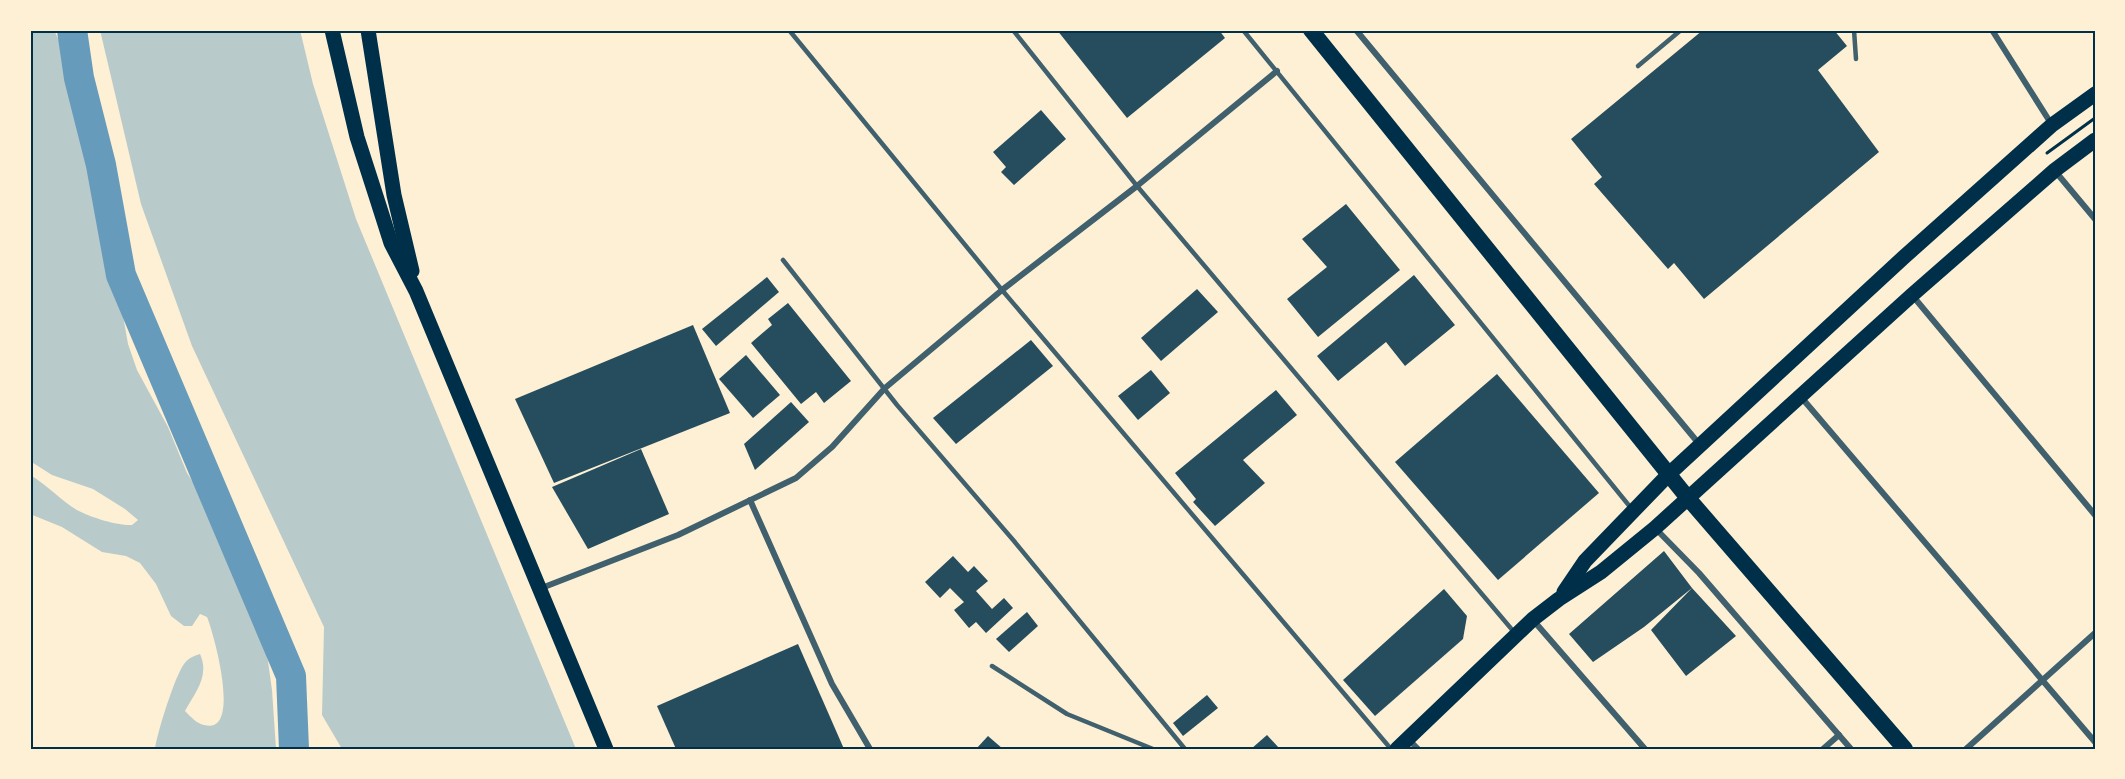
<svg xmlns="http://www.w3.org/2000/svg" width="2125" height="779" font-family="'Public Sans',sans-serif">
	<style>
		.green { fill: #b9caca }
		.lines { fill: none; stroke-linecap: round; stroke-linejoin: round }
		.river { stroke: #669bbc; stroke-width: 30 }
		.building { fill: #264d5e }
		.path { stroke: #003049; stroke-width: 3 }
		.service { stroke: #3f606c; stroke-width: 4.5 }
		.minor { stroke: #3f606c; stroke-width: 6 }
		.primary { stroke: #003049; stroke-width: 15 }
		.trunk { stroke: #003049; stroke-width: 16 }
		.neatline { fill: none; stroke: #003049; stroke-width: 2 }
	</style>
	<rect width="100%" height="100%" fill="#fdf0d5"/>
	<g class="green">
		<path d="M30 30H54L69 62 78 92 82 124 88 141 93 189 109 237 128 344 137 370 168 427 187 473 220 523 222 541 250 605 267 654 272 690 276 749H155C157 733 175 676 184 664 188 658 194 656 200 654 210 676 195 693 185 711 190 716 197 724 204 725 243 736 213 631 207 617L200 614 192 626H184L171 616 156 584 140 563 126 556 102 552 62 527 30 514V475C48 485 65 505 81 512 93 518 119 526 132 525L138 520 125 509 93 489 52 475 30 461Z"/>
		<path d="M100 30H300L313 84 356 219 576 749H342L322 715 324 627 192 346 141 204Z"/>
	</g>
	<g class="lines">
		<path class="river" d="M72 30 79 78 101 165 121 275 291 676 294 749"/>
	</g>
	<g class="building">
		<path d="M1057 30H1219L1225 38 1127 118Z"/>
		<path d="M1703 30H1834L1847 46 1818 70 1879 152 1704 299 1674 263 1668 269 1594 184 1602 177 1571 139Z"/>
		<path d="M1041 110 1066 139 1014 185 1001 172 1006 167 993 152Z"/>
		<path d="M1346 204 1400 270 1318 337 1287 299 1327 267 1302 239Z"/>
		<path d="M1414 275 1455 325 1405 366 1386 342 1338 381 1317 356Z"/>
		<path d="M767 277 779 292 716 346 702 329Z"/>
		<path d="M1197 289 1218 312 1161 361 1141 338Z"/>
		<path d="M788 303 851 381 824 403 816 392 801 404 751 343 772 325 768 319Z"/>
		<path d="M693 325 730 413 554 483 515 399Z"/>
		<path d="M1031 340 1053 366 956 444 933 418Z"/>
		<path d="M746 355 780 395 753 418 719 379Z"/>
		<path d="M1151 370 1170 393 1138 420 1118 396Z"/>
		<path d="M1497 374 1599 493 1498 580 1395 462Z"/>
		<path d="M1276 390 1297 415 1243 460 1265 483 1215 526 1193 502 1196 499 1175 473Z"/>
		<path d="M791 402 809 422 755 470 744 444Z"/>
		<path d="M641 449 669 514 588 549 552 487Z"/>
		<path d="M1664 551 1692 588 1736 636 1686 676 1651 630 1692 588 1644 627 1593 662 1569 634Z"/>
		<path d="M953 556 968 572 974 566 988 581 976 591 992 609 1004 598 1013 608 986 633 976 622 969 628 954 610 964 602 950 588 940 598 925 582Z"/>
		<path d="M1444 589 1467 616 1463 639 1375 716 1343 680Z"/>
		<path d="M1027 612 1038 626 1009 652 996 639Z"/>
		<path d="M798 644 844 749H676L657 706Z"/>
		<path d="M1207 695 1218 708 1183 736 1173 723Z"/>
		<path d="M1267 735 1280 749H1251Z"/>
		<path d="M988 736 1003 749H976Z"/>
	</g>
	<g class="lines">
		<path class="path" d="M2047 153 2095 118"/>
		<g class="service">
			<path d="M789 30 1002 290 1391 749"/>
			<path d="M1013 30 1137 186 1514 632"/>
			<path d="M1243 30 1631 508"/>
			<path d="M1854 30 1856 59"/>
			<path d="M1638 66 1681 30"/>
			<path d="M783 260 897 405 1014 541 1185 749"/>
			<path d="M992 666 1067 714 1153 749"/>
		</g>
		<g class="minor">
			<path d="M1356 30 1700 445"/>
			<path d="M1992 30 2052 125"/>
			<path d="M2055 171 2095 219"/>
			<path d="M1912 295 2095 515"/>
			<path d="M1801 397 2095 742"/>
			<path d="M750 500 832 684 870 749"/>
			<path d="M1655 528 1699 573 1851 749"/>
			<path d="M539 589 678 535 796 478 832 447 885 388 1002 290 1137 186 1277 71"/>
			<path d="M1533 620 1645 749"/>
			<path d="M1408 739 1418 749"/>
			<path d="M1823 749 1839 735"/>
			<path d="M1966 749 2095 633"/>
		</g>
		<g class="primary">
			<path d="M332 30 357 137 376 196 391 243 416 291 606 749"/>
			<path d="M368 30 394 195 412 271"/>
			<path d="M1564 592 1585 561 1669 474 1904 257 2052 125 2095 94"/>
			<path d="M1397 749 1533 619 1559 599 1601 572 1655 528 1912 295 2055 170 2095 140"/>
		</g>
		<path class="trunk" d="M1311 30 1687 497 1905 749"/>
	</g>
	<rect width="2125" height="779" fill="none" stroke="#fdf0d5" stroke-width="63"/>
	<rect x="32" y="32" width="2062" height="716" class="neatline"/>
</svg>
